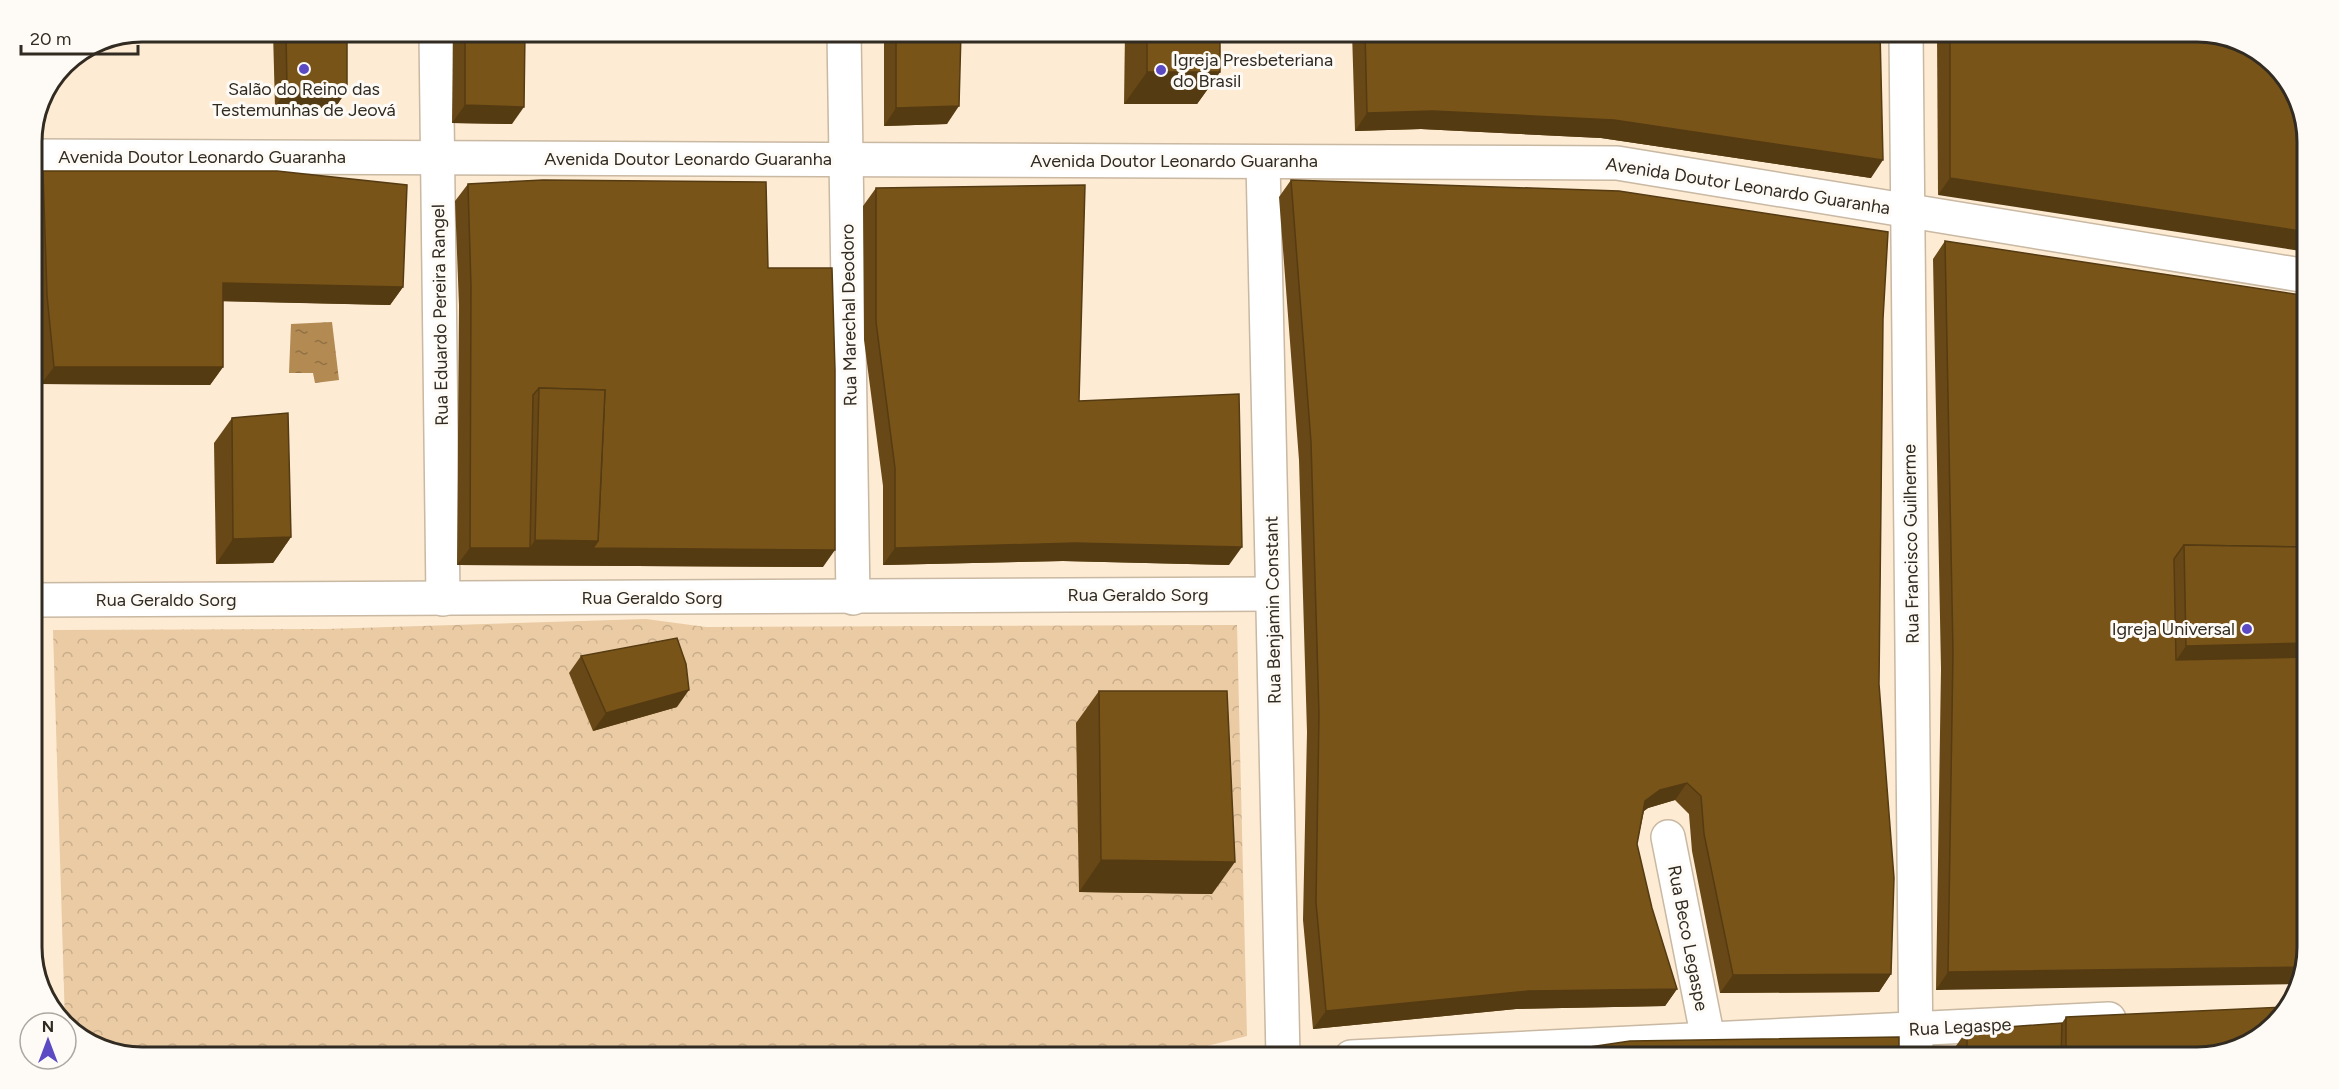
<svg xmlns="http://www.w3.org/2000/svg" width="2339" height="1089" font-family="Figtree,sans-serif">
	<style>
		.forest { fill: url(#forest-crowns) }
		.water { fill: url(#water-ripples) }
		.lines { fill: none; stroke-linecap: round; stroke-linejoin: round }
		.minor-casing { stroke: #c9b8a2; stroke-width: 36 }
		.minor { stroke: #fff; stroke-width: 33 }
		.wall { fill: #684816 }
		.shaded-wall { fill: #553b12 }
		.building { fill: #795419; stroke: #553b12; stroke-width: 1.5 }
		.poi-dot { fill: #5b4ac3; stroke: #fefbf6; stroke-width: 2 }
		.labels { text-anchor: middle; stroke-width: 6; stroke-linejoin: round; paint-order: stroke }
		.poi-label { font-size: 18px; fill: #312b22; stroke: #fefbf6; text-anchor: start }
		.street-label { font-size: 18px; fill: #312b22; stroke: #fefbf6 }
		.rim { fill: none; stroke: #312b22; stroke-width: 3 }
	</style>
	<defs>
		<pattern id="forest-crowns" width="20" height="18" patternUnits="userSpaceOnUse" patternTransform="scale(1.5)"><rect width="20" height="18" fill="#eacba3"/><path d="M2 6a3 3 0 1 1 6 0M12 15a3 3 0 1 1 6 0" fill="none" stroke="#c9ae8c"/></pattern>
		<pattern id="water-ripples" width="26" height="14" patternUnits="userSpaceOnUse" patternTransform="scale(1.5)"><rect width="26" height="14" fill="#b28a52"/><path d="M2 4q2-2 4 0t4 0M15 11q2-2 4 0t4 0" fill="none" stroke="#917144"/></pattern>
	</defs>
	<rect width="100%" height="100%" fill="#fdebd4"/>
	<path class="forest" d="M646 619 706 627 1237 625 1247 1036 1163 1057H143L100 1049 65 1022 53 630 325 629Z"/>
	<path class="water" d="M332 322 339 380 315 383 313 373H289L291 324Z"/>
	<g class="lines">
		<defs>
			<g id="minor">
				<path d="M436 32 443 599"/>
				<path d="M844 32 853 598"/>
				<path d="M1906 32 1916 1057"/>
				<path d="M32 156 1617 163 2307 276"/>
				<path d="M1263 162 1283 1057"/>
				<path d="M32 600 1272 594"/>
				<path d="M1668 837 1708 1039"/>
				<path d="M1351 1057 2109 1019"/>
			</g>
		</defs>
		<use href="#minor" class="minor-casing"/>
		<use href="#minor" class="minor"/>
	</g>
	<g class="wall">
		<path d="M273 32H347V90L335 108 275 107Z"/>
		<path d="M453 32H525L512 124 452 123Z"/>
		<path d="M884 32H961L947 124 884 126Z"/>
		<path d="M1125 32H1220V72L1197 104H1124Z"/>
		<path d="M1352 32H1880L1871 178 1601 138 1421 129 1355 131Z"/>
		<path d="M1937 32H2196L1938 195Z"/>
		<path d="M43 171 403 287 390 305 223 301V367L210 385 41 384 35 313 32 227V187Z"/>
		<path d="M1291 180 1883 319 1879 684 1891 974 1879 992 1720 993 1692 851 1689 814 1675 800 1648 808 1644 811 1637 844 1652 908 1677 989 1665 1006 1516 1009 1313 1029 1303 920 1307 732 1299 460 1279 197Z"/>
		<path d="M468 184 768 268 823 567 457 565 459 305 455 201Z"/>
		<path d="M876 188 1079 401 1229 565 1063 561 883 565V486L864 340 863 206Z"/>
		<path d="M1945 241 2307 296V946L1936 990 1941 669 1933 259Z"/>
		<path d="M232 418 291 537 273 563 216 564 214 443Z"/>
		<path d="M581 656 677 707 593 731 569 673Z"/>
		<path d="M1099 691 1212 894 1079 892 1076 723Z"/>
		<path d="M2066 1017 2197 1058H1949V1056L1967 1030 2062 1023Z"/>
		<path d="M1563 1051 1899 1058H1558Z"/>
	</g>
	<g class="shaded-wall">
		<path d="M1147 72H1220L1197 104H1124Z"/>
		<path d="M287 89 347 90 335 108 275 107Z"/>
		<path d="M465 105 524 107 512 124 452 123Z"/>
		<path d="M959 106 947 124 884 126 896 108Z"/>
		<path d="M1433 111 1614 120 1883 160 1871 178 1601 138 1421 129 1355 131 1367 113Z"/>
		<path d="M1950 178 2307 232V252L1938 195Z"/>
		<path d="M223 283 403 287 390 305 211 301Z"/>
		<path d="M54 367H223L210 385 41 384Z"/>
		<path d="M291 537 273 563 216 564 233 539Z"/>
		<path d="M535 540 598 541 835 550 823 567 457 565 470 548H530Z"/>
		<path d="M1075 543 1242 547 1229 565 1063 561 883 565 895 548Z"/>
		<path d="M2307 643V674L2164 678 2186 646Z"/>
		<path d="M689 690 677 707 593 731 606 713Z"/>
		<path d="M1687 783 1675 800 1648 808 1633 819 1645 801 1660 790Z"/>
		<path d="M1101 860 1235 862 1212 894 1079 892Z"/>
		<path d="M2303 967 2300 984 1936 990 1948 972Z"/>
		<path d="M1891 974 1879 992 1720 993 1733 975Z"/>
		<path d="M1677 989 1665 1006 1516 1009 1313 1029 1326 1011 1528 991Z"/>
	</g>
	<g class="building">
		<path d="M286 32H347V90L287 89Z"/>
		<path d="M465 32H525L524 107 465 105Z"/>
		<path d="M896 32H961L959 106 896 108Z"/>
		<rect x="1147" y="32" width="73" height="40"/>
		<path d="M1365 32H1880L1883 160 1614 120 1433 111 1367 113Z"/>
		<path d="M1950 32H2196L2239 40 2289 81 2307 136V232L1950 178Z"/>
		<path d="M43 171H277L407 185 403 287 223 283V367H54L47 295Z"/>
		<path d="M543 180 766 182 768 268H832L835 370V550L593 548 598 541 605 390 539 388 533 395 530 548H470L471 287 468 184Z"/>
		<path d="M1291 180 1619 191 1888 232 1883 319 1879 684 1894 878 1891 974 1733 975 1704 834 1701 796 1687 783 1660 790 1645 801 1637 844 1652 908 1677 989 1528 991 1326 1011 1316 903 1319 714 1311 442Z"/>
		<path d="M1085 185 1079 401 1239 394 1242 547 1075 543 895 548V468L876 322V188Z"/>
		<path d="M1945 241 2307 296V547L2184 545 2174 559 2176 660 2307 657V946L2303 967 1948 972 1953 651Z"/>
		<path d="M539 388 605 390 598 541 535 540Z"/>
		<path d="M288 413 291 537 233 539 232 418Z"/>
		<path d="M2184 545 2307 547V643L2186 646Z"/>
		<path d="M677 638 686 664 689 690 606 713 581 656Z"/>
		<path d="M1099 691H1227L1235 862 1101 860Z"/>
		<path d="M2284 1007 2258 1039 2197 1058H2066V1017Z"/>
		<path d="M2062 1023 2061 1058H1967V1030Z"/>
		<path d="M1899 1037V1058H1563V1051L1630 1041Z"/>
		<path d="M1506 1054 1507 1058H1457Z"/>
	</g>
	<g class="poi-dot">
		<circle cx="304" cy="69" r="6"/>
		<circle cx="1161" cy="70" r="6"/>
		<circle cx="2247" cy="629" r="6"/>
	</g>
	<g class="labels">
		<g class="poi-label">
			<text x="1173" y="66">Igreja Presbeteriana<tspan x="1173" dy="21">do Brasil</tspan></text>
			<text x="304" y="95" text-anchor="middle">Salão do Reino das<tspan x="304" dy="21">Testemunhas de Jeová</tspan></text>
			<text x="2235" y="635" text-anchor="end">Igreja Universal</text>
		</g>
		<g class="street-label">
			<text x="202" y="163">Avenida Doutor Leonardo Guaranha</text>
			<text x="688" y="165">Avenida Doutor Leonardo Guaranha</text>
			<text x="1174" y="167">Avenida Doutor Leonardo Guaranha</text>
			<text transform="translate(1748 186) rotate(9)" y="6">Avenida Doutor Leonardo Guaranha</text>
			<text transform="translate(440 315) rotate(-91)" y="6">Rua Eduardo Pereira Rangel</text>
			<text transform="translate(849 315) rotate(-91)" y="6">Rua Marechal Deodoro</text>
			<text transform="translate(1911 544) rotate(-91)" y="6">Rua Francisco Guilherme</text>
			<text x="1138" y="601">Rua Geraldo Sorg</text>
			<text x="652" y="604">Rua Geraldo Sorg</text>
			<text x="166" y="606">Rua Geraldo Sorg</text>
			<text transform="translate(1273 610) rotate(-91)" y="6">Rua Benjamin Constant</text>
			<text transform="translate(1688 938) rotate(79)" y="6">Rua Beco Legaspe</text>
			<text transform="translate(1960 1027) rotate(-3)" y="6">Rua Legaspe</text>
		</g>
	</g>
	<path d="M0 0H2339V1089H0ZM142 42H2197A100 100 0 0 1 2297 142V947A100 100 0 0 1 2197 1047H142A100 100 0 0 1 42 947V142A100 100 0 0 1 142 42Z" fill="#fefbf6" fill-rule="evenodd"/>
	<path class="rim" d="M142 42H2197A100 100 0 0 1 2297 142V947A100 100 0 0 1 2197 1047H142A100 100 0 0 1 42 947V142A100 100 0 0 1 142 42Z"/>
	<g transform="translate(48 1041)"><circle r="28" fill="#fefbf6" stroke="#aca8a1" stroke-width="1.5"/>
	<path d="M0-4.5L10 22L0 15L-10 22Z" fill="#5b4ac3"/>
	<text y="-9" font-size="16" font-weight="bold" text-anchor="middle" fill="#312b22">N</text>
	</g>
	<path d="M21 45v9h117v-9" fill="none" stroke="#312b22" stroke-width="3"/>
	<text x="30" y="45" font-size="18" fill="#312b22" stroke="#fefbf6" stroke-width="4.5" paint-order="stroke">20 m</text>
</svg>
